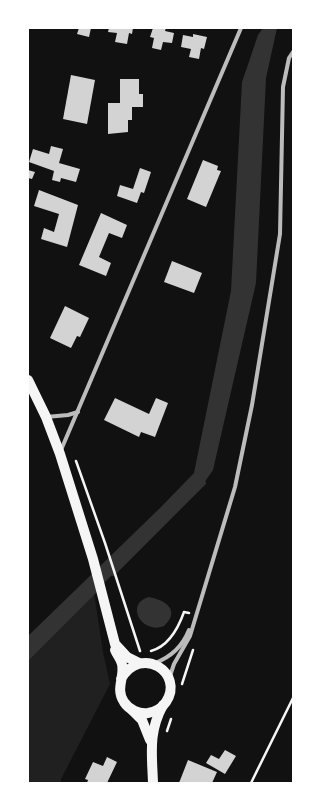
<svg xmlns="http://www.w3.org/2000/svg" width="321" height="811" font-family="'DejaVu Sans',sans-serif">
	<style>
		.green { fill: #202020 }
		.water { fill: #333 }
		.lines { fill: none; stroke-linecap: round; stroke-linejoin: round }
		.stream { stroke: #333; stroke-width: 4 }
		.building { fill: #d3d3d3 }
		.path { stroke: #f5f5f5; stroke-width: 2.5 }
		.minor { stroke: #bcbcbc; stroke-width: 4 }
		.primary { stroke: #f5f5f5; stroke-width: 10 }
	</style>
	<rect width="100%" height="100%" fill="#111"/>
	<path class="green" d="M94 593 103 652 110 684 61 779V783H28V658Z"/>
	<g class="water">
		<path d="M263 28H277L266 78 256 283 213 470 204 483 189 499 28 658V636L161 507 194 473 231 291 242 82 258 35Z"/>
		<path d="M149 597C165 600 181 610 164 626 142 635 124 604 149 597Z"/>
	</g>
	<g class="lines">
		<g class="stream">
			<path d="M113 574 204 483"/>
			<path d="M28 658 99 587"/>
		</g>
	</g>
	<g class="building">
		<path d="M79 28H91L89 37 77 34Z"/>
		<path d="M109 28H133L132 34 129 33 127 44 115 42 117 33 108 32Z"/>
		<path d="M153 28H166L165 31 174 33 172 43 163 42 161 50 152 48 154 38 150 37Z"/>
		<path d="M193 34 207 37 204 49 201 48 199 59 189 57 191 49 181 47 183 35 193 37Z"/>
		<path d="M71 75 95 80 87 124 63 119Z"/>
		<path d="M120 79H139V94H143V107H132V120H128V132L108 134V103H120Z"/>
		<path d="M51 146 63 149 59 163 80 169 76 182 61 178 60 182 52 180 54 171 29 162 33 149 49 154Z"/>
		<path d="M203 160 218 166 217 170 221 171 206 207 187 199Z"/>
		<path d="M140 168 151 172 144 193 141 192 137 203 117 196 120 185 133 189Z"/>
		<path d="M28 170 35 172 32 179 28 178Z"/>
		<path d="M39 190 78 205 67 247 41 239 44 228 54 232 59 214 34 206Z"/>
		<path d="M101 213 127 225 122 238 109 233 99 257 111 263 106 276 79 265Z"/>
		<path d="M172 261 202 273 194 293 164 282Z"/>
		<path d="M65 306 89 318 80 337 77 336 71 348 50 338Z"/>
		<path d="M115 398 149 414 156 398 168 403 155 437 141 432 139 437 104 420Z"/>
		<path d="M225 750 236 756 225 774 206 763 211 755 219 759Z"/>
		<path d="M107 757 117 762 107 783H87L88 780 85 779 93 762 103 766Z"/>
		<path d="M188 760 217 772 212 783H179Z"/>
	</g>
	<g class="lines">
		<g class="path">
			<path d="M76 461 105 543 140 651"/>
			<path d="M151 651C169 646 178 629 184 612L189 613"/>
			<path d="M182 684 193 650"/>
			<path d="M167 731 171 719"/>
			<path d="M251 783 293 698"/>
		</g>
		<g class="minor">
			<path d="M46 417 68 415 78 412"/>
			<path d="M61 450 241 28"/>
			<path d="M155 663C171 657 183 645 189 630"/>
			<path d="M170 676 174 664 190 636 235 487 252 405 280 234 283 87 289 58 293 52"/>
		</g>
		<g class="primary">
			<path d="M28 380 46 417 60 454 93 559 115 644 127 657 139 663"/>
			<path d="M115 650C117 655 121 659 122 664 125 677 115 689 124 702 129 710 139 714 148 713 155 712 162 708 166 702 185 673 141 644 121 679"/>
			<path d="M132 710 142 720 150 740"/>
			<path d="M153 783C152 753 148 733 163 705"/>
		</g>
	</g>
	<rect width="321" height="811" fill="none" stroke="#ffffff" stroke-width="58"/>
</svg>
